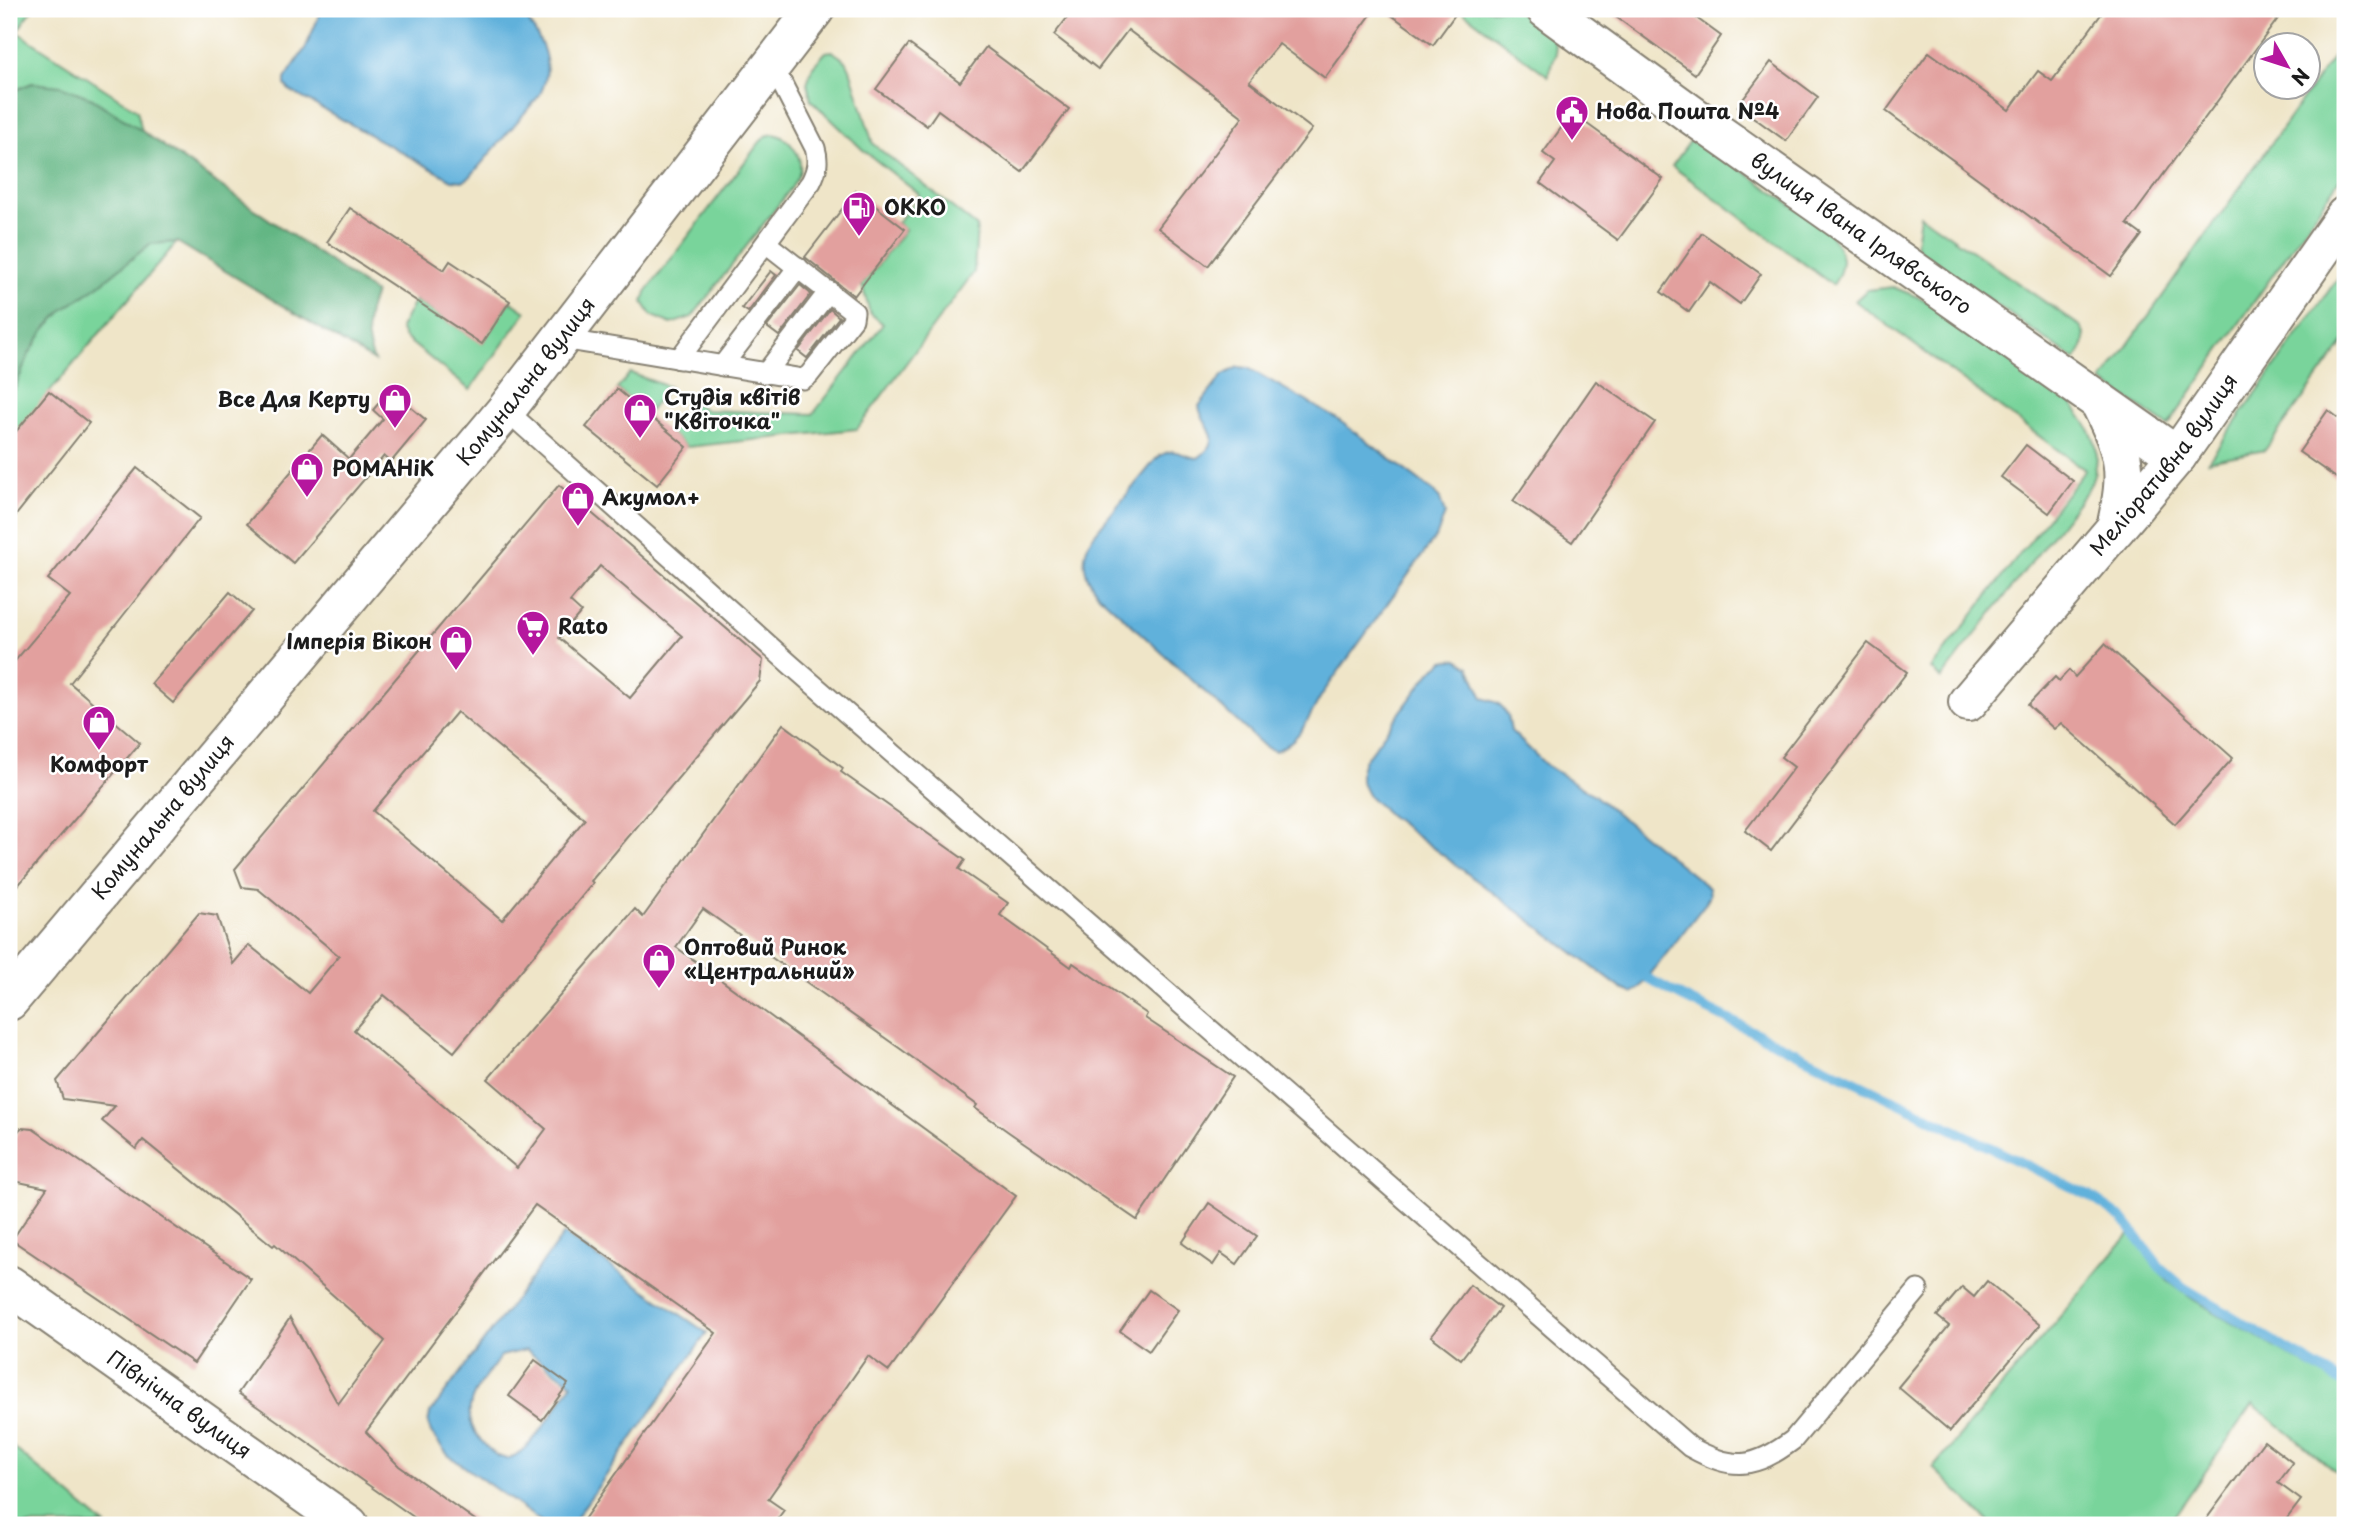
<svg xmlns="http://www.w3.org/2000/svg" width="2354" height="1534" font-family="'Playpen Sans',sans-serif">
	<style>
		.green { fill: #79d49b; stroke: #4a785c; stroke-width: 2 }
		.forest { fill: #62b683; stroke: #3f6950; stroke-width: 2 }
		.water { fill: #61b1db; stroke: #3e667c; stroke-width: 2; fill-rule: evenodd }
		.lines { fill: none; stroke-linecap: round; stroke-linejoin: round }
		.stream { stroke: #61b1db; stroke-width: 10 }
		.building { fill: #e2a09e; fill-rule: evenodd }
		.service-casing { stroke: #868072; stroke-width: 23 }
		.minor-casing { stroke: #868072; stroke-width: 42 }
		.secondary-casing { stroke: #868072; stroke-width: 42 }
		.service { stroke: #fff; stroke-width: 19 }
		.minor { stroke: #fff; stroke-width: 38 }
		.secondary { stroke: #fff; stroke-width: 38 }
		.labels { text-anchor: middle; stroke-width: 5; stroke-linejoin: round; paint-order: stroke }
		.poi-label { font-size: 21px; font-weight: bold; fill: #1c1c1c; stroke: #fff; text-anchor: start }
		.street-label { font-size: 21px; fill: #1c1c1c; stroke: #fff }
	</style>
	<rect width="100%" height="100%" fill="#fff"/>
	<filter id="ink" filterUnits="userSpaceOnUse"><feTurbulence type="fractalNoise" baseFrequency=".0143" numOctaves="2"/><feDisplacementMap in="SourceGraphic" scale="14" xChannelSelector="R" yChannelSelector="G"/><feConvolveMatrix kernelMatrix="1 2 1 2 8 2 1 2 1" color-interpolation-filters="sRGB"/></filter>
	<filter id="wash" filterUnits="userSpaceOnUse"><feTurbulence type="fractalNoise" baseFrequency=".00686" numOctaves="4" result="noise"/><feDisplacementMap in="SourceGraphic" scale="28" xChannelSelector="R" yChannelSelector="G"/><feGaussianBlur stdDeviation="1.57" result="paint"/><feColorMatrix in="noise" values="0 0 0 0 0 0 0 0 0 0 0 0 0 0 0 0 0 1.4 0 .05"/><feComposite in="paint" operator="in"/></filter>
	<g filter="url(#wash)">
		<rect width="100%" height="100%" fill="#efe5c8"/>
		<g class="green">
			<path d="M9 9H32L17 32 137 110 142 131 89 97 32 83 9 93Z"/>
			<path d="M1459 9H1514L1546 31 1554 42 1556 53 1548 76Z"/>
			<path d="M2345 40V171L2168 426 2102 381Z"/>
			<path d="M832 51 846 61 850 69 873 144 977 227 974 272 857 429 687 447 668 432 693 402 706 410 813 414 883 324 870 313 862 285 905 230 897 223 920 195 863 150 811 100 807 83 813 66 826 52Z"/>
			<path d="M774 134C789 137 802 155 800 170 799 177 795 181 792 187L692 317 671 324 651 315 643 302 646 292 760 142 766 136Z"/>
			<path d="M1694 136 1827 230C1843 251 1848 262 1833 285L1672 166Z"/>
			<path d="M1920 215 2081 327C2089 340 2084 348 2075 360L1921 252 1916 244Z"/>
			<path d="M177 242 9 440V402L29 354 45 329 63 310 98 286 150 244Z"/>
			<path d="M2345 268V341L2265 450 2208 461Z"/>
			<path d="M1893 287 1925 300 2071 403C2095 433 2106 453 2088 489L1941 679 1931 669 2085 470 1855 301 1867 290Z"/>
			<path d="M415 300 482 343 510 301 526 312 470 390 404 337 400 328Z"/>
			<path d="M630 373 669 387 647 414 617 389Z"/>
			<path d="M2131 1232 2149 1259 2168 1281 2194 1300 2345 1388V1479L2253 1404 2168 1525H1992L1933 1468Z"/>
			<path d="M9 1444 20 1453 105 1525H9Z"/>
		</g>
		<path class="forest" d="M32 83 61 86 89 97 142 131 375 293C365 318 364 336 374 361L177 242 150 244 98 286 63 310 45 329 29 354 9 402V93Z"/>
		<g class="water">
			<path d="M322 9H520C539 37 558 62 539 96L470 177 464 181 452 180 290 91 285 85V79L306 47Z"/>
			<path d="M1238 367 1248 368 1336 418 1434 492 1440 499 1445 514 1437 535 1323 693C1309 715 1302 741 1275 751L1265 747 1099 595C1084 577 1079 559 1092 537L1156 459C1175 444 1179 456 1198 458 1228 436 1202 430 1199 406L1223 375Z"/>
			<path d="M1458 659 1469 667 1483 698 1498 703 1503 708 1508 716 1511 731 1546 765 1594 795 1709 888 1710 895 1705 904 1639 989 1632 993 1622 989 1389 815 1368 795 1361 781V770L1364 761 1431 671 1444 661Z"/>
			<path d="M564 1234 707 1333 571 1525H546L448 1455 431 1433 428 1423 430 1413ZM526 1350 572 1384C557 1406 532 1452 507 1459 494 1456 488 1449 480 1439 454 1407 482 1383 501 1356Z"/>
		</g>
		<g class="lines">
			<path class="stream" d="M1647 978 1684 998 2090 1196 2123 1219 2160 1267 2183 1287 2345 1384"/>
		</g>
		<g id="blocks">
			<g class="building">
				<path d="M1074 9H1375L1325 78 1279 44 1249 81 1312 129 1208 266 1158 228 1243 117 1128 30 1098 69 1054 35Z"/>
				<path d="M1383 9H1459L1433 45Z"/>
				<path d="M1605 9H1684L1721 36 1695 74Z"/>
				<path d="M2105 9H2285L2127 224 2142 235 2111 276 1886 111 1929 52 2009 110 2038 71 2052 81Z"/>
				<path d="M909 44 960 82 986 47 1069 109 1022 172 938 110 927 126 876 89Z"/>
				<path d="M1771 62 1818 97 1786 141 1738 106Z"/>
				<path d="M1572 113 1663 179 1618 240 1540 183 1555 162 1543 153Z"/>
				<path d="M856 191 905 229 854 296 805 257Z"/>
				<path d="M350 208 444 270 450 261 510 301 482 344 327 242Z"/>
				<path d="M1702 233 1761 274 1740 304 1710 282 1689 312 1661 292Z"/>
				<path d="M771 271 776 275 748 312 742 308Z"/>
				<path d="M800 285 811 294 779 336 767 327Z"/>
				<path d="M830 309 839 317 807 358 798 351Z"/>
				<path d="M1596 381 1655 422 1572 542 1513 501Z"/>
				<path d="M617 389 687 447 657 485 586 427Z"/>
				<path d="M390 390 426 420 391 462 384 456 293 563 247 524 322 435 349 459 383 419 373 410Z"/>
				<path d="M49 391 89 423 9 524V440Z"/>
				<path d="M2328 410 2345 423V484L2299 452Z"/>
				<path d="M2026 445 2073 481 2049 513 2001 477Z"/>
				<path d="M137 468 200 518 70 683 140 743 9 896V668L70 596 48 579Z"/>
				<path d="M559 485 763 660 760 681 591 881 593 883 454 1052 384 995 354 1030 376 1049 517 1168 546 1129 488 1079 635 909 643 917 783 724 843 768 841 772 965 860 959 869 1008 903 1000 915 1071 967 1073 963 1147 1014 1145 1018 1233 1077 1137 1220 1010 1133 975 1108 977 1105 902 1050 703 909 676 947 1016 1196 889 1371 868 1356 768 1499 784 1510 773 1525H580L716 1333 535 1205 366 1432 399 1466 482 1525H425L238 1393 290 1318 338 1404 385 1341 275 1244 273 1246 143 1140 136 1149 102 1121 115 1106 63 1099 57 1081 199 913 217 916 233 964 249 945 308 993 339 956 258 889 242 887 235 869ZM600 566 682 636 630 698 559 638 581 612 570 602ZM457 712 585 819 502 920 373 811Z"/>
				<path d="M230 592 252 611 173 703 151 684Z"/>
				<path d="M1868 643 1907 672 1771 851 1745 831 1794 767 1781 757Z"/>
				<path d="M2105 644 2233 758 2175 824 2061 723 2054 729 2028 705 2055 677 2059 681 2069 670 2075 677Z"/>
				<path d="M21 1128 33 1129 251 1279 194 1363 12 1240 47 1188 9 1180V1143Z"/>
				<path d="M1209 1203 1257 1236 1237 1264 1221 1253 1213 1265 1182 1243Z"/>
				<path d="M1987 1281 2040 1325 1950 1431 1898 1387 1949 1326 1937 1316 1962 1287 1974 1297Z"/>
				<path d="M1470 1285 1500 1308 1461 1359 1431 1336Z"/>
				<path d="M1149 1290 1178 1310 1149 1351 1120 1331Z"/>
				<path d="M535 1360 568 1384 542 1420 509 1396Z"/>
				<path d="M2264 1441 2293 1463 2278 1483 2301 1500 2282 1525H2202Z"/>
			</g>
		</g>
	</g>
	<g filter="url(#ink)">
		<use href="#blocks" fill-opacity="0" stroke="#868072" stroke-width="2"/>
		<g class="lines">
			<defs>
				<g id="service">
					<path d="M562 339 803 379 809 375 853 319 854 312 766 243"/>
					<path d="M679 359 811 182C817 170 819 161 815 148L773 66"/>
					<path d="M722 366 798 267"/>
					<path d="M765 374 829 291"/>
					<path d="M506 410 791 665 1690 1447C1733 1471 1754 1469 1793 1440L1918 1290"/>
				</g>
				<g id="minor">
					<path id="s1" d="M1546 9 1689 113 2177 456"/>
					<path d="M2100 403C2126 456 2129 470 2116 528"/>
					<path id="s2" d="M1968 702 2177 456 2345 216"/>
					<path id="s3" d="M9 1285 349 1525"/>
				</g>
				<g id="secondary">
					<path id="s4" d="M9 1001 506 410 815 9"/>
				</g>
			</defs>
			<use href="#service" class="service-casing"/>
			<use href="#minor" class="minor-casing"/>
			<use href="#secondary" class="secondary-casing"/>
			<use href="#service" class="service"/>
			<use href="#minor" class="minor"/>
			<use href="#secondary" class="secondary"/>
		</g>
	</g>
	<defs>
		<symbol id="civic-pin" viewBox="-11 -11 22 30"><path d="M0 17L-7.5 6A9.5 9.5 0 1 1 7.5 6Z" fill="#b5179e" stroke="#fff"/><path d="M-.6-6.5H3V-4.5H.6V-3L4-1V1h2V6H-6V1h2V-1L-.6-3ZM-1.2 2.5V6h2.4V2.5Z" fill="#fff"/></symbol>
		<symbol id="fuel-pin" viewBox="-11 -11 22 30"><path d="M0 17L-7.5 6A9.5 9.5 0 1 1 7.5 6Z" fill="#b5179e" stroke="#fff"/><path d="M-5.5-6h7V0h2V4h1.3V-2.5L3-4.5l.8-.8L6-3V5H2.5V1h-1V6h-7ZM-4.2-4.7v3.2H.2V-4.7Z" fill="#fff"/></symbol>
		<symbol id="shop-pin" viewBox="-11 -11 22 30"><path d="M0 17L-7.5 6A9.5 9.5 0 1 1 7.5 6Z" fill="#b5179e" stroke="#fff"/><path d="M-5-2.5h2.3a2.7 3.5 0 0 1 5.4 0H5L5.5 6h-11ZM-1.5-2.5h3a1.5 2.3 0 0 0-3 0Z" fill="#fff"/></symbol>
		<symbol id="supermarket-pin" viewBox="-11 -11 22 30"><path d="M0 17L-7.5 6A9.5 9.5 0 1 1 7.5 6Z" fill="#b5179e" stroke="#fff"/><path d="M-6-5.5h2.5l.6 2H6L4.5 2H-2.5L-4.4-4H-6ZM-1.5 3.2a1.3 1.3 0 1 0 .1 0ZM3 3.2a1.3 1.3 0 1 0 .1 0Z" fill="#fff"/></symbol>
	</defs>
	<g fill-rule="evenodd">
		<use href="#civic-pin" x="1553" y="93" width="38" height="52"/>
		<use href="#fuel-pin" x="840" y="189" width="38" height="52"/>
		<use href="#shop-pin" x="376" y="381" width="38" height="52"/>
		<use href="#shop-pin" x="621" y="391" width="38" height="52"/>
		<use href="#shop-pin" x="288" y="450" width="38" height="52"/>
		<use href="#shop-pin" x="559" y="479" width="38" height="52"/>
		<use href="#supermarket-pin" x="514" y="608" width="38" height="52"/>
		<use href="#shop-pin" x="437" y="623" width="38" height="52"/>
		<use href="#shop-pin" x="80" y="703" width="38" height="52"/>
		<use href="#shop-pin" x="640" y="941" width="38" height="52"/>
	</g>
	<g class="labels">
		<g class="poi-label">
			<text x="1596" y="119">Нова Пошта №4</text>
			<text x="884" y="215">ОККО</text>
			<text x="664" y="405">Студія квітів<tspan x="664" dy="24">"Квіточка"</tspan></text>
			<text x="370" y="407" text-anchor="end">Все Для Керту</text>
			<text x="332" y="476">РОМАНіК</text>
			<text x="602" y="505">Акумол+</text>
			<text x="558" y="634">Rato</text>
			<text x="432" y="649" text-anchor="end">Імперія Вікон</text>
			<text x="99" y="772" text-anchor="middle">Комфорт</text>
			<text x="684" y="955">Оптовий Ринок<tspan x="684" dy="24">«Центральний»</tspan></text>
		</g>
		<g class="street-label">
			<text dy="7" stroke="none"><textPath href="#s1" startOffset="387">вулиця Івана Ірлявського</textPath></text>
			<text dy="7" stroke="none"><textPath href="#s4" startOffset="807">Комунальна вулиця</textPath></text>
			<text dy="7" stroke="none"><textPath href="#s2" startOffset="308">Меліоративна вулиця</textPath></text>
			<text dy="7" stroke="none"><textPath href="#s4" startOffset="240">Комунальна вулиця</textPath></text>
			<text dy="7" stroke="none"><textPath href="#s3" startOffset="208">Північна вулиця</textPath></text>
		</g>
	</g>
	<rect width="2354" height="1534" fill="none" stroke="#fff" stroke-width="35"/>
	<g transform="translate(2287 66) rotate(129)"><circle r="33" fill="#ffffff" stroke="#a4a4a4" stroke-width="2"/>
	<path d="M0-5L12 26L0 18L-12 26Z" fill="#b5179e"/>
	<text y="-10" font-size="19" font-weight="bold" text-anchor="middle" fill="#1c1c1c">N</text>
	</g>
</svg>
